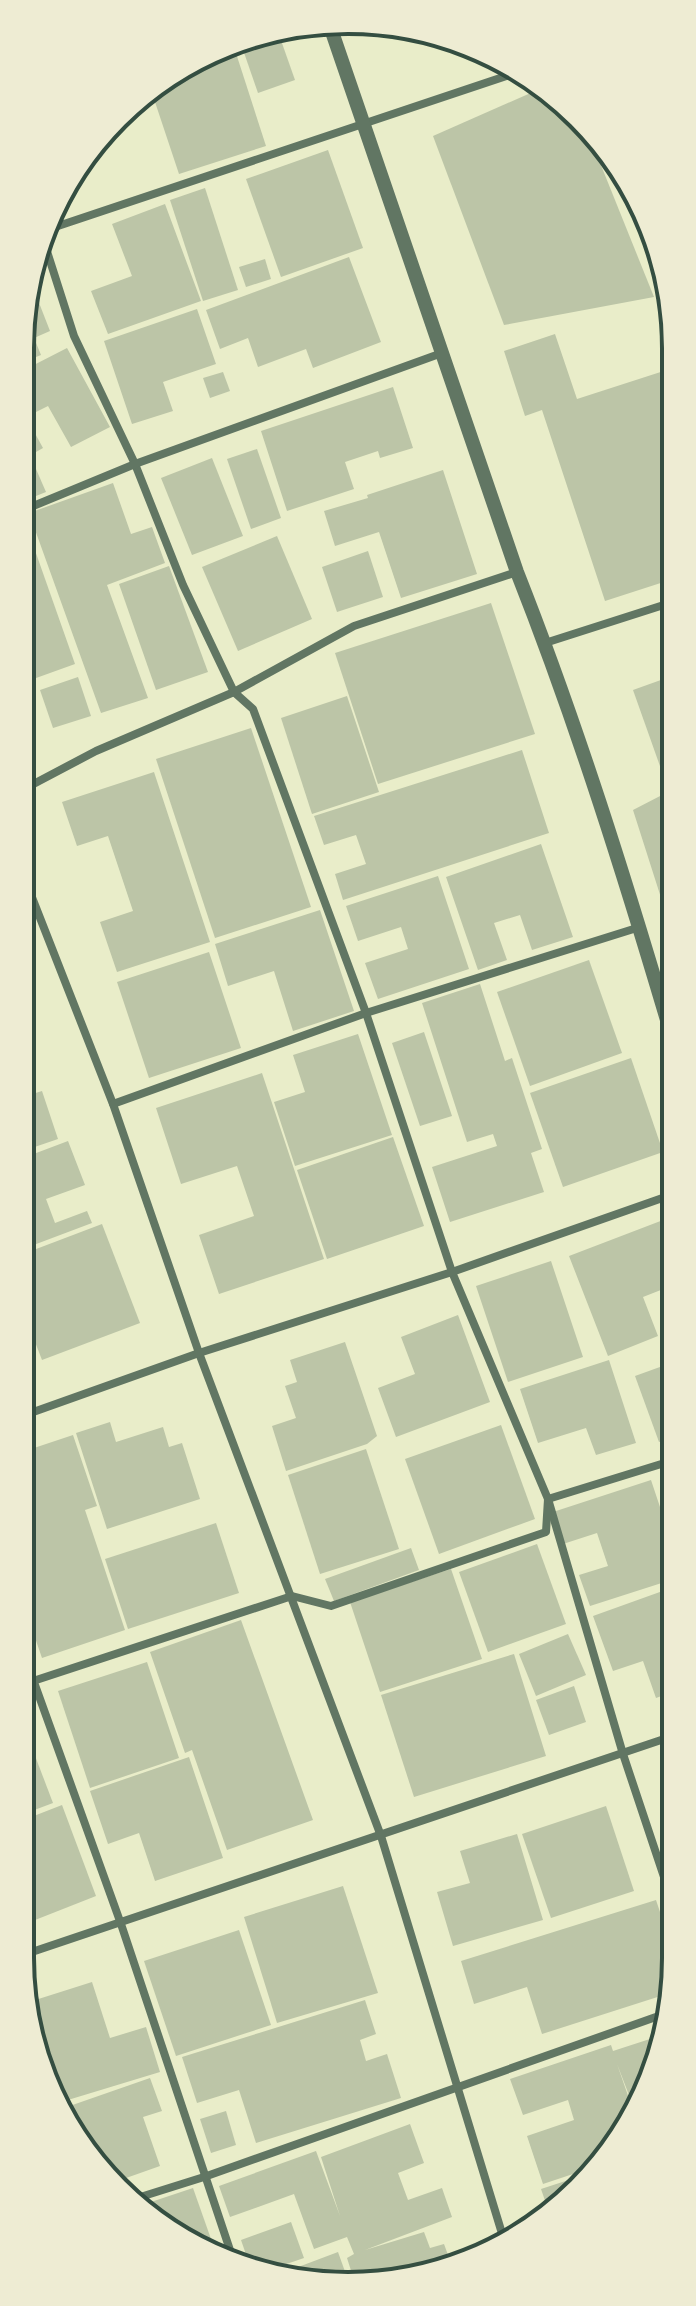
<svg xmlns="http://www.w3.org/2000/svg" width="696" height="2306" font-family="Spectral,serif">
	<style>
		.building { fill: #bcc5a7 }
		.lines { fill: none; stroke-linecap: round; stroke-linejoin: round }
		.minor { stroke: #617663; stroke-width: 8 }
		.tertiary { stroke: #617663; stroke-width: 14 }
		.rim { fill: none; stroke: #344e41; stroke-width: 4 }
	</style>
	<rect width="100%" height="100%" fill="#e9edc9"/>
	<g class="building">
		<path d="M385 26H412L416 28 390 39Z"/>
		<path d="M277 29 295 80 258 93 241 44Z"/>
		<path d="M234 47 266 146 179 174 151 90 166 75Z"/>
		<path d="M542 88 584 123 654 297 504 325 433 136Z"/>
		<path d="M328 150 363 248 281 277 246 179Z"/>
		<path d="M625 177 642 203 663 271H661Z"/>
		<path d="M205 188 238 290 203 301 170 200Z"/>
		<path d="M165 204 201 301 108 334 91 291 132 276 112 224Z"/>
		<path d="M349 257 381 342 313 368 306 349 258 367 248 338 220 349 206 310Z"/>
		<path d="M265 259 271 279 246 287 239 267Z"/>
		<path d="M29 277 50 331 34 338 41 355 26 361V284Z"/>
		<path d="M197 309 216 364 163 382 173 411 132 424 104 341Z"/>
		<path d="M555 334 577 399 673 368V579L605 601 542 410 525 416 504 351Z"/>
		<path d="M67 348 110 427 71 447 48 406 26 417V369Z"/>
		<path d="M223 372 230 391 210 398 203 378Z"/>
		<path d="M393 387 413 448 380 458 378 451 345 462 354 489 287 511 261 431Z"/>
		<path d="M26 417 43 448 36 452 26 433Z"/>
		<path d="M26 446 46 492 26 500Z"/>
		<path d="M257 449 281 518 251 529 227 459Z"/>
		<path d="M212 458 243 536 192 555 161 478Z"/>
		<path d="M443 470 477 574 401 598 379 532 335 546 324 511 368 498 367 495Z"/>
		<path d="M113 483 131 534 152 527 165 563 107 585 148 698 101 713 29 513Z"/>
		<path d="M25 522 75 664 25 682Z"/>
		<path d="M277 536 312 619 238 651 202 567Z"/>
		<path d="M368 551 383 597 337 612 322 567Z"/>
		<path d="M169 566 208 672 156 690 119 584Z"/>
		<path d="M491 603 535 734 378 784 335 653Z"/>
		<path d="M672 676V800L633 690Z"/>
		<path d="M78 677 91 716 53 728 40 690Z"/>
		<path d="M347 696 379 792 312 814 281 718Z"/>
		<path d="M251 728 311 907 215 938 156 759Z"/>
		<path d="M522 750 549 833 343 900 335 874 366 864 356 835 324 845 314 816Z"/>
		<path d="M154 772 210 942 117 972 100 922 133 911 108 836 77 846 62 802Z"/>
		<path d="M662 795 668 812 672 811V901L663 904 633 810Z"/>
		<path d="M541 844 573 937 532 950 520 915 494 923 507 960 478 970 446 877Z"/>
		<path d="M438 876 469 969 378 999 365 963 408 949 401 927 358 941 346 906Z"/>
		<path d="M320 910 354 1011 293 1031 274 971 228 986 215 944Z"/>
		<path d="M209 952 241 1048 149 1078 117 982Z"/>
		<path d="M589 960 622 1053 530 1086 497 992Z"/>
		<path d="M24 976 35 1007 24 1011Z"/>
		<path d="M480 984 505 1061 512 1058 542 1149 531 1153 544 1192 450 1222 432 1167 497 1146 493 1134 467 1142 422 1003Z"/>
		<path d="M424 1032 452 1116 420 1126 392 1043Z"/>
		<path d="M358 1034 392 1135 295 1166 274 1102 305 1092 293 1055Z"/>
		<path d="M631 1058 663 1152 563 1187 530 1093Z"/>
		<path d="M262 1073 324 1259 219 1294 199 1235 254 1216 237 1166 181 1184 156 1108Z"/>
		<path d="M42 1091 58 1139 23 1151V1097Z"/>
		<path d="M393 1137 424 1226 327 1259 297 1170Z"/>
		<path d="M68 1141 85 1185 46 1199 55 1223 87 1211 92 1223 23 1249V1158Z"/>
		<path d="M671 1217V1286L643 1297 658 1336 608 1356 569 1256Z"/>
		<path d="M102 1224 140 1323 42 1360 22 1308 23 1254Z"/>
		<path d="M551 1261 583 1357 508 1382 476 1286Z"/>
		<path d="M458 1315 490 1402 396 1437 378 1388 415 1374 401 1337Z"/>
		<path d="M345 1342 377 1436 367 1444 286 1471 272 1426 296 1418 285 1386 297 1382 290 1360Z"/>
		<path d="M609 1360 636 1443 596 1455 586 1428 538 1443 520 1389Z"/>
		<path d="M671 1363V1438L659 1442 635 1376Z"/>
		<path d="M110 1422 116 1442 163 1427 169 1447 182 1443 200 1499 107 1529 76 1433Z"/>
		<path d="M501 1425 535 1519 439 1554 405 1459Z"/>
		<path d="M73 1435 97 1506 85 1510 125 1630 42 1658 21 1597 22 1452Z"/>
		<path d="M366 1449 399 1549 320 1574 288 1475Z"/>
		<path d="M651 1480 671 1540V1580L590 1606 579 1575 608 1566 597 1533 563 1544 553 1512Z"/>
		<path d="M216 1523 239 1593 128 1629 105 1559Z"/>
		<path d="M537 1544 566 1624 488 1652 459 1572Z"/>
		<path d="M411 1548 419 1570 334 1601 325 1579Z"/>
		<path d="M451 1569 482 1659 380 1692 350 1602Z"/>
		<path d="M671 1588 670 1693 656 1698 643 1661 613 1671 593 1616Z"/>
		<path d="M241 1620 313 1820 227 1850 192 1750 185 1753 150 1652Z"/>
		<path d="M568 1634 586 1675 536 1696 519 1654Z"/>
		<path d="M514 1654 546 1756 414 1797 381 1695Z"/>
		<path d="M147 1662 179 1758 90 1788 58 1691Z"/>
		<path d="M574 1686 586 1722 549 1735 536 1700Z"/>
		<path d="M21 1719 53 1803 21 1815Z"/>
		<path d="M189 1757 223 1858 155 1881 139 1833 108 1844 90 1791Z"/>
		<path d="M62 1805 96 1896 30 1922 20 1896 21 1821Z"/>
		<path d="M606 1806 634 1891 551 1918 522 1834Z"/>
		<path d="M517 1834 543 1920 453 1946 437 1892 470 1883 460 1851Z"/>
		<path d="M343 1886 378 1993 277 2023 244 1917Z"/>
		<path d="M656 1900 670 1942V1993L542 2034 527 1987 474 2004 461 1961Z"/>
		<path d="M239 1930 271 2025 176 2056 144 1961Z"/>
		<path d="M92 1982 110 2038 146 2027 160 2072 58 2103 33 2023 29 2002Z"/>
		<path d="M365 2000 376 2034 360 2040 366 2061 387 2054 401 2098 256 2143 239 2090 197 2103 182 2057Z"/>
		<path d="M653 2038 658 2051 634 2108 617 2064 633 2110 621 2140 597 2166 543 2184 527 2136 574 2120 568 2100 523 2115 510 2079 611 2045 613 2051Z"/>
		<path d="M150 2078 162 2111 143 2117 160 2166 112 2183 102 2175 61 2109Z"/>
		<path d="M226 2111 236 2145 211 2153 200 2119Z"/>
		<path d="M410 2124 424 2163 398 2173 408 2200 442 2188 452 2217 365 2250 424 2232 430 2248 444 2244 452 2266 433 2275 354 2280 347 2258 354 2254 347 2237 314 2249 294 2194 230 2217 219 2186 316 2151 340 2216 321 2157Z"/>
		<path d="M590 2173 550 2215 541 2189Z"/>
		<path d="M193 2188 217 2256 203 2252 142 2205Z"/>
		<path d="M291 2222 304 2258 266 2271 250 2266 241 2240Z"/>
		<path d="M338 2252 348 2280 306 2283 277 2275Z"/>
	</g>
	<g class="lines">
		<g class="minor">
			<path d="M49 229 521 71"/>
			<path d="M44 242 74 336 135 464 183 585 234 692 253 709 366 1013 452 1272 548 1499 623 1754 670 1895"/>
			<path d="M26 509 135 464 442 353"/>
			<path d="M545 643 673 602"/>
			<path d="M24 789 96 751 234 692 354 626 517 572"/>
			<path d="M24 877 113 1104 199 1353 381 1836 504 2240"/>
			<path d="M113 1104 366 1013 640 927"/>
			<path d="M22 1416 199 1353 452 1272 671 1195"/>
			<path d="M21 1646 121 1924 234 2262"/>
			<path d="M21 1685 292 1596 331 1606 546 1532 548 1499 671 1461"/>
			<path d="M20 1956 670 1737"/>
			<path d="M134 2199 204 2177 670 2012"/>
		</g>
		<path class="tertiary" d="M330 26 517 572C577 724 626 881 672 1037"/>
	</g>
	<path d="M0 0H696V2306H0ZM348 34H348A314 314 0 0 1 662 348V1958A314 314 0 0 1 348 2272H348A314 314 0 0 1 34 1958V348A314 314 0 0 1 348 34Z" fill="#eeecd3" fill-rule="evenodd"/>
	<path class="rim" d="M348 34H348A314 314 0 0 1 662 348V1958A314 314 0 0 1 348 2272H348A314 314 0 0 1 34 1958V348A314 314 0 0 1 348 34Z"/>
</svg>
